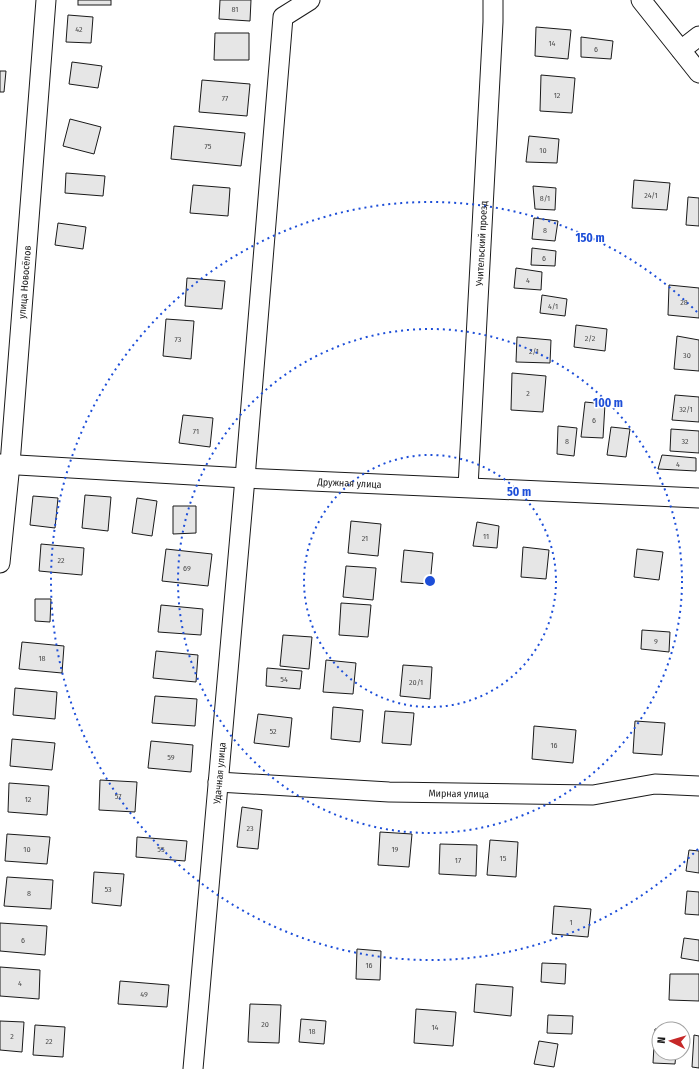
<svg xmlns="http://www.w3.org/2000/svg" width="699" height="1069" font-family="'Fira Sans Condensed',sans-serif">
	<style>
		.building { fill: #e6e6e6; stroke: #1a1a1a }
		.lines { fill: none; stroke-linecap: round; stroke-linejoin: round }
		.minor-casing { stroke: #1a1a1a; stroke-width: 21 }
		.minor { stroke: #fff; stroke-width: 19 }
		.ring { fill: none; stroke: #1d4ed8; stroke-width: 2; stroke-dasharray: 2 4 }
		.labels { text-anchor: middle; stroke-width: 3; stroke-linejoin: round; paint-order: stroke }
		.number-label { font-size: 8px; fill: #4d4d4d }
		.street-label { font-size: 10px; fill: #1a1a1a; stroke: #fff }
		.centre { fill: #1d4ed8; stroke: #fff; stroke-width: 2 }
		.ring-label { font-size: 12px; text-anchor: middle; font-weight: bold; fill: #1d4ed8; stroke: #fff; stroke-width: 3; stroke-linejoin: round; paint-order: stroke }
	</style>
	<rect width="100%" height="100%" fill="#fff"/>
	<g class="building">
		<rect x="78" y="0" width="33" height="5"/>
		<path d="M220 0H251L250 21 219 19Z"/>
		<path d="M68 15 93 17 91 43 66 42Z"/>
		<path d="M536 27 571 30 568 59 535 56Z"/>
		<path d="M215 33H249V60H214Z"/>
		<path d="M581 37 613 41 611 59 581 57Z"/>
		<path d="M72 62 102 66 98 88 69 84Z"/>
		<path d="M0 71H6L4 92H0Z"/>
		<path d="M541 75 575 78 572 113 540 111Z"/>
		<path d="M202 80 250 84 247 116 199 112Z"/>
		<path d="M70 119 101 127 94 154 63 146Z"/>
		<path d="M174 126 245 133 241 166 171 159Z"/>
		<path d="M529 136 559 139 557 163 526 162Z"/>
		<path d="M66 173 105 176 103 196 65 193Z"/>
		<path d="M634 180 670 183 667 210 632 208Z"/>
		<path d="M193 185 230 188 228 216 190 213Z"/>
		<path d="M533 186 556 188 555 210 535 209Z"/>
		<path d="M688 197 699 198V226L686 225Z"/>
		<path d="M534 218 558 221 555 241 532 239Z"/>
		<path d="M58 223 86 227 83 249 55 245Z"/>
		<path d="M532 248 556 251 555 266 531 265Z"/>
		<path d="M516 268 542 272 541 290 514 288Z"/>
		<path d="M187 278 225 281 222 309 185 306Z"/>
		<path d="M669 285 699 288V318L668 315Z"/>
		<path d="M542 295 567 299 565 316 540 313Z"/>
		<path d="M166 319 194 321 191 359 163 356Z"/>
		<path d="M576 325 607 329 605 351 574 347Z"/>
		<path d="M677 336 699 340V371L674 369Z"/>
		<path d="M517 337 551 340 550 363 516 362Z"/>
		<path d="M512 373 546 376 543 412 511 410Z"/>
		<path d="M675 395 699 397V422L672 420Z"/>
		<path d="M585 402 605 404 603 438 581 437Z"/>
		<path d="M183 415 213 418 210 447 179 443Z"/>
		<path d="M558 426 577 428 574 456 557 454Z"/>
		<path d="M611 427 630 429 626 457 607 455Z"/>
		<path d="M671 429 699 431V453L670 451Z"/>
		<path d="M662 455 696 458V471L658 469Z"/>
		<path d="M85 495 111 497 108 531 82 528Z"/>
		<path d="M33 496 58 498 55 528 30 525Z"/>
		<path d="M137 498 157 501 152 536 132 533Z"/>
		<path d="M173 506H196V533L173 534Z"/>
		<path d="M351 521 381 524 378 556 348 553Z"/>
		<path d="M477 522 499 526 497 548 473 546Z"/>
		<path d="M41 544 84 548 82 575 39 571Z"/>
		<path d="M523 547 549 550 546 579 521 577Z"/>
		<path d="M166 549 212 554 208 586 162 581Z"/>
		<path d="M637 549 663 552 659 580 634 577Z"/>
		<path d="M404 550 433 553 430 584 401 582Z"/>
		<path d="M346 566 376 568 373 600 343 597Z"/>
		<path d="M35 599H51L50 622 35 621Z"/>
		<path d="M341 603 371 605 368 637 339 635Z"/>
		<path d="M161 605 203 609 201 635 158 632Z"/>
		<path d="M642 630 670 632 669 652 641 649Z"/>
		<path d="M283 635 312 637 309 669 280 666Z"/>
		<path d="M22 642 64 646 62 673 19 669Z"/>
		<path d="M156 651 198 655 196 682 153 678Z"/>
		<path d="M326 660 356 663 353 694 323 692Z"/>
		<path d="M403 665 432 667 430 699 400 696Z"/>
		<path d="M267 668 302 671 300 689 266 686Z"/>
		<path d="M15 688 57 692 55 719 13 715Z"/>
		<path d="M155 696 197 699 195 726 152 723Z"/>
		<path d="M333 707 363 710 360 742 331 739Z"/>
		<path d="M385 711 414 713 411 745 382 743Z"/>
		<path d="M258 714 292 718 289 747 254 743Z"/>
		<path d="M635 721 665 723 662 755 633 753Z"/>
		<path d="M534 726 576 730 573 763 532 759Z"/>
		<path d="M12 739 55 743 52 770 10 766Z"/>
		<path d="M151 741 193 745 191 772 148 768Z"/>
		<path d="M100 780 137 782 135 812 99 810Z"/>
		<path d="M9 783 49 786 47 815 8 812Z"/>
		<path d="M242 807 262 810 258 849 237 847Z"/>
		<path d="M380 832 412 834 409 867 378 865Z"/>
		<path d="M7 834 50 837 47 864 5 861Z"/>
		<path d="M137 837 187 841 185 861 136 857Z"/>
		<path d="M490 840 518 842 516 877 487 875Z"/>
		<path d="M440 844 477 845 476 876 439 874Z"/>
		<path d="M689 850 699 851V873L686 871Z"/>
		<path d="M94 872 124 874 121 906 92 903Z"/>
		<path d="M7 877 53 880 51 909 4 906Z"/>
		<path d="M687 891 699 892V915L685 914Z"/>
		<path d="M554 906 591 909 588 937 552 934Z"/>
		<path d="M0 923 47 926 45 955 0 951Z"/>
		<path d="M684 938 699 940V961L681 958Z"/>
		<path d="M357 949 381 951 380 980 356 979Z"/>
		<path d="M542 963 566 964 565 984 541 982Z"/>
		<path d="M0 967 40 970 39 999 0 996Z"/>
		<path d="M670 974H699V1001L669 1000Z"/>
		<path d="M120 981 169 985 167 1007 118 1004Z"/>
		<path d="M476 984 513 987 511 1016 474 1012Z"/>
		<path d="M250 1004 281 1005 279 1043 248 1042Z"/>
		<path d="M416 1009 456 1012 453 1046 414 1043Z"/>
		<path d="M548 1015 573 1016 572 1034 547 1033Z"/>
		<path d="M301 1019 326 1021 324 1044 299 1042Z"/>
		<path d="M0 1021 24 1022 22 1052 0 1050Z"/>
		<path d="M35 1025 65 1027 63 1057 33 1055Z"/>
		<path d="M655 1029H659V1053H676L675 1064 653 1063Z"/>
		<path d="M694 1035 699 1036V1068L692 1067Z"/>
		<path d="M539 1041 558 1044 554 1067 534 1064Z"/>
	</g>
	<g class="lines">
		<defs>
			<g id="minor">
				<path d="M641 0 699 73"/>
				<path d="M681 50 699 36"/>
				<path id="s1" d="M0 464 245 478 699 498"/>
				<path id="s2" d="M468 487 493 22V0"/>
				<path id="s3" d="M0 563 10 464 46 0"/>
				<path id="s4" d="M218 782 389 792 593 795 655 784 699 786"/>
				<path id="s5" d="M193 1069 245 478 283 17 310 0"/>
			</g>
		</defs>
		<use href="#minor" class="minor-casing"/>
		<use href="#minor" class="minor"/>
	</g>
	<g class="ring">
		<circle cx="430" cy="581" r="126"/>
		<circle cx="430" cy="581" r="252"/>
		<path d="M698 849A379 379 0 1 1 698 313"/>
	</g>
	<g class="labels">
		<g class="number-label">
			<text x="235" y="12">81</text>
			<text x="79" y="32">42</text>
			<text x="552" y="46">14</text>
			<text x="596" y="52">6</text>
			<text x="557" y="98">12</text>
			<text x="225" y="101">77</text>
			<text x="208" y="149">75</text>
			<text x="543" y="153">10</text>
			<text x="651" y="198">24/1</text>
			<text x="545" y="201">8/1</text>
			<text x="545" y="233">8</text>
			<text x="544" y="261">6</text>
			<text x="528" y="283">4</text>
			<text x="684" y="305">28</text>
			<text x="553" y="309">4/1</text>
			<text x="590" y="341">2/2</text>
			<text x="178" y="342">73</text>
			<text x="534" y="354">2/1</text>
			<text x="687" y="358">30</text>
			<text x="528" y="396">2</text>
			<text x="686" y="412">32/1</text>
			<text x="594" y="423">6</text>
			<text x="196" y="434">71</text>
			<text x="567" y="444">8</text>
			<text x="685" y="444">32</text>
			<text x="678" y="467">4</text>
			<text x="486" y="539">11</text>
			<text x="365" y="541">21</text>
			<text x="61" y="563">22</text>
			<text x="187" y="571">69</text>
			<text x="656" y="644">9</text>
			<text x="42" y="661">18</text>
			<text x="284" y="682">54</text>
			<text x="416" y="685">20/1</text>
			<text x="273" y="734">52</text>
			<text x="554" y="748">16</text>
			<text x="171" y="760">59</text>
			<text x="118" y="799">57</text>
			<text x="28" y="802">12</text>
			<text x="250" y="831">23</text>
			<text x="27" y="852">10</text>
			<text x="161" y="852">55</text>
			<text x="395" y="852">19</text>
			<text x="503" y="861">15</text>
			<text x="458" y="863">17</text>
			<text x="108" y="892">53</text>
			<text x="29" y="896">8</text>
			<text x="571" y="925">1</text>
			<text x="23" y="943">6</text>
			<text x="369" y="968">16</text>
			<text x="20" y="986">4</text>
			<text x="144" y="997">49</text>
			<text x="265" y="1027">20</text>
			<text x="435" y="1030">14</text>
			<text x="312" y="1034">18</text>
			<text x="12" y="1039">2</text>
			<text x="49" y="1044">22</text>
		</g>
		<g class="street-label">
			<text dy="4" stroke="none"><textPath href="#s2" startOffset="244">Учительский проезд</textPath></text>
			<text dy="4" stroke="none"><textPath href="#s3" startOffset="282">улица Новосёлов</textPath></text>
			<text dy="4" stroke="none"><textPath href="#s1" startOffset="350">Дружная улица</textPath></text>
			<text dy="4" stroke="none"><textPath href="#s5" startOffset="297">Удачная улица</textPath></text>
			<text dy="4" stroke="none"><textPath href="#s4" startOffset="241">Мирная улица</textPath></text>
		</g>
	</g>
	<circle cx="430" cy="581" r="6" class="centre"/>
	<g class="ring-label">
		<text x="590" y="242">150 m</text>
		<text x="608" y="407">100 m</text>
		<text x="519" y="496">50 m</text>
	</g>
	<g transform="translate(671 1041) rotate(275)"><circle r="19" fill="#ffffff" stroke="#a3a3a3"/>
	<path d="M0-3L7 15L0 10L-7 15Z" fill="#c62828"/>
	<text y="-6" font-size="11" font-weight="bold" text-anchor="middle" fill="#1a1a1a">N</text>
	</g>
</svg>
